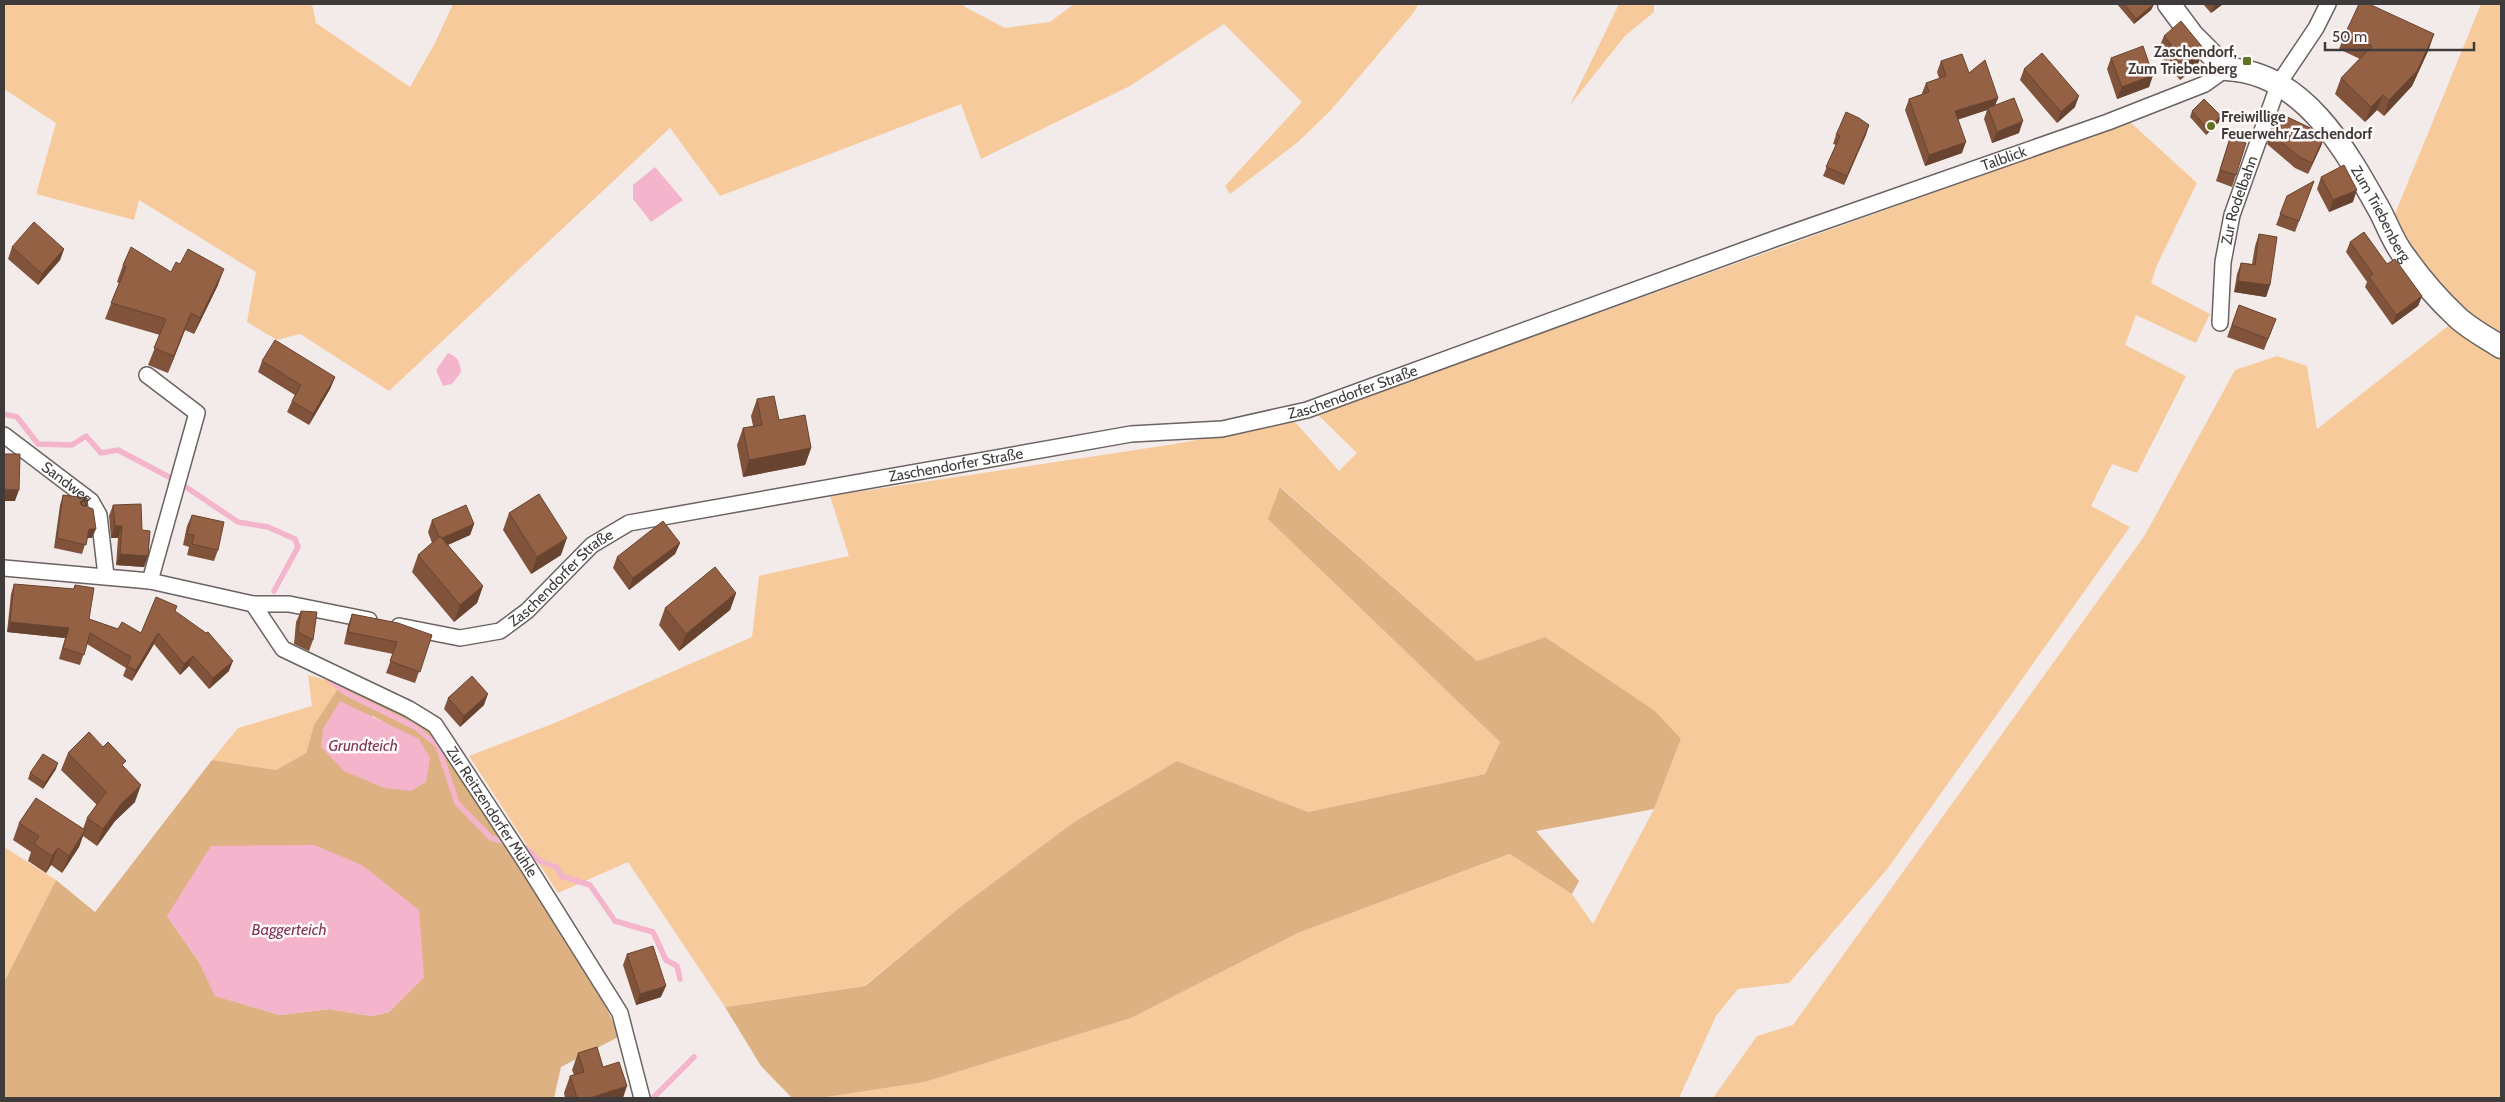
<svg xmlns="http://www.w3.org/2000/svg" width="2505" height="1102" font-family="Cabin,sans-serif">
	<style>
		.green { fill: #f7ca9b }
		.forest { fill: #ddb182; fill-rule: evenodd }
		.water { fill: #f4b4cc }
		.lines { fill: none; stroke-linecap: round; stroke-linejoin: round }
		.stream { stroke: #f4b4cc; stroke-width: 5.5 }
		.street-casing { stroke: #6a6362; stroke-width: 18 }
		.secondary-casing { stroke: #6a6362; stroke-width: 25 }
		.street { stroke: #fff; stroke-width: 15 }
		.secondary { stroke: #fff; stroke-width: 22 }
		.wall { fill: #80533a }
		.shaded-wall { fill: #684430 }
		.building { fill: #956144; stroke: #684430 }
		.poi-dot { fill: #607423; stroke: #fef9f8; stroke-width: 2 }
		.labels { text-anchor: middle; stroke-width: 5; stroke-linejoin: round; paint-order: stroke }
		.poi-label { font-size: 15px; font-weight: bold; fill: #3f3b3b; stroke: #fef9f8; text-anchor: end }
		.street-label { font-size: 15px; fill: #3f3b3b; stroke: #fef9f8 }
		.water-label { font-size: 16px; font-style: italic; fill: #813658; stroke: #fef9f8 }
	</style>
	<rect width="100%" height="100%" fill="#f3ebea"/>
	<g class="green">
		<path d="M4 4H312L316 23 410 87 435 43 453 4H963L965 7 1005 28 1050 22 1074 4H1418L1415 11 1331 110 1298 142 1230 194 1225 186 1302 102 1224 24 1130 86 981 159 961 104 720 196 670 128 389 391 300 334 277 340 247 322 256 272 139 200 134 220 36 194 56 123 4 89Z"/>
		<path d="M1619 4H1654V12L1625 36 1570 105Z"/>
		<path d="M2481 4H2501V339L2464 313 2410 251 2392 221Z"/>
		<path d="M2130 122 2197 183 2157 265 2151 283 2210 314 2196 343 2136 315 2125 345 2186 376 2137 473 2112 464 2091 506 2130 527 1888 868 1789 983 1738 989 1716 1016 1679 1098H820L925 1082 1131 1018 1298 933 1511 854 1572 894 1593 924 1654 809 1681 739 1545 637 1477 661 1281 487 1269 519 1500 742 1485 774 1308 812 1177 761 1074 822 959 908 864 986 725 1007 628 862 558 893 469 756 557 722 752 637 759 576 849 556 830 496 1175 444 1295 422 1339 471 1357 453 1317 414Z"/>
		<path d="M2458 318 2501 347V1098H1713L1757 1036 1793 1025 2145 535 2235 370 2277 356 2307 366 2317 429Z"/>
		<path d="M308 675 341 684 314 725 306 753 276 770 212 760 238 728 312 706Z"/>
		<path d="M4 847 56 880 4 982Z"/>
	</g>
	<g class="forest">
		<path d="M1280 487 1477 661 1545 637 1655 711 1681 739 1654 809 1536 831 1579 881 1572 894 1510 854 1298 933 1131 1018 925 1082 820 1098H792L761 1066 725 1007 865 986 959 908 1074 822 1177 761 1308 812 1485 774 1500 742 1268 519Z"/>
		<path d="M341 684 429 729 569 932 620 1036 561 1067 554 1098H4V982L56 880 95 912 212 760 276 770 306 753 314 725ZM373 716 389 725 321 747ZM167 916 424 977 389 1012 372 1016 330 1009 280 1015 216 996 199 962Z"/>
	</g>
	<g class="water">
		<path d="M655 167 683 200 651 222 633 199V185Z"/>
		<path d="M448 353C458 357 460 362 461 372L452 384 443 386 436 370Z"/>
		<path d="M340 701 419 739 430 758 426 782 411 791 384 788 344 771 321 747 323 729Z"/>
		<path d="M314 845 362 865 419 910 424 977 389 1012 372 1016 330 1009 280 1015 215 996 199 962 167 916 211 846Z"/>
	</g>
	<g class="lines">
		<g class="stream">
			<path d="M4 414 17 417 38 444 72 445 86 436 101 453 118 450 171 478"/>
			<path d="M186 487 238 522 268 527 295 539 298 547 274 591"/>
			<path d="M330 680 346 693 415 727 438 746 457 803 491 838 509 843"/>
			<path d="M518 846 526 848 541 862 557 867 561 876 590 885 615 921 653 932 666 960 677 966 680 979"/>
			<path d="M653 1098 694 1057"/>
		</g>
		<defs>
			<g id="street">
				<path id="s1" d="M2220 323 2223 262 2232 215 2279 83 2316 28 2328 4"/>
				<path d="M147 375 197 413 150 581"/>
				<path id="s2" d="M4 435 91 501 99 515 106 576"/>
				<path d="M4 568 150 581 253 604H289L369 620"/>
				<path id="s3" d="M253 604 283 649 409 709 435 725 526 863 620 1013 642 1098"/>
				<path id="s4" d="M399 626 460 638 500 631 527 611 592 545 629 523 1131 434 1222 429 1307 410 1777 238 2108 122 2205 84 2226 69"/>
			</g>
			<g id="secondary">
				<path id="s5" d="M2169 4 2192 35 2226 69C2303 72 2346 150 2380 211 2388 226 2394 244 2405 257 2419 277 2440 301 2457 317 2470 329 2487 338 2501 347"/>
			</g>
		</defs>
		<use href="#street" class="street-casing"/>
		<use href="#secondary" class="secondary-casing"/>
		<use href="#street" class="street"/>
		<use href="#secondary" class="secondary"/>
	</g>
	<g class="wall">
		<path d="M2117 4H2154L2151 10 2134 24Z"/>
		<path d="M2203 4H2223L2211 13Z"/>
		<path d="M2345 34 2429 49 2412 86 2384 116 2377 110 2365 122 2335 94 2341 78 2360 59 2339 49Z"/>
		<path d="M2164 36 2204 49 2197 66 2180 80 2157 52Z"/>
		<path d="M2111 58 2153 75 2149 87 2117 99 2107 69Z"/>
		<path d="M1941 61 1969 73 1998 98 1995 105 2019 133 1992 143 1984 119 1987 110 1958 119 1962 153 1925 166 1905 110 1909 99 1922 94V93L1926 83 1939 78 1937 72Z"/>
		<path d="M2024 69 2075 107 2057 123 2020 80Z"/>
		<path d="M2192 111 2219 122 2206 135 2190 117Z"/>
		<path d="M2279 113 2325 135 2321 146 2308 174 2295 168 2267 144Z"/>
		<path d="M1869 125 1844 185 1823 176 1836 145 1833 144 1836 135Z"/>
		<path d="M2230 138 2236 175 2232 187 2216 181Z"/>
		<path d="M2321 177 2353 202 2329 212 2317 189Z"/>
		<path d="M2314 181 2295 232 2276 225 2287 196Z"/>
		<path d="M2259 234 2270 285 2266 297 2234 292 2237 274 2241 263 2252 264 2255 246Z"/>
		<path d="M2350 242 2387 264 2422 296 2418 306 2392 325 2365 287 2367 282 2346 252Z"/>
		<path d="M12 247 64 249 60 260 38 285 8 259Z"/>
		<path d="M123 265 171 272 218 285 194 334 185 330 168 373 148 365 160 335 105 319 119 283 117 282Z"/>
		<path d="M2239 305 2276 319 2264 350 2227 337Z"/>
		<path d="M262 361 335 377 330 389 309 425 287 412 292 401 295 395 258 372Z"/>
		<path d="M757 399 779 420 811 448 805 465 743 477 737 445 743 428 753 426 751 416Z"/>
		<path d="M63 495 92 538H87L82 554 54 548 60 505Z"/>
		<path d="M113 505 142 530 148 556 144 567 116 565 118 538H111L109 516Z"/>
		<path d="M509 513 561 555 531 574 503 530Z"/>
		<path d="M192 515 218 550 214 561 187 555 189 547 183 545 187 526Z"/>
		<path d="M432 520 474 524 470 535 448 545 483 586 477 603 454 622 412 572 418 555 432 543 428 532Z"/>
		<path d="M680 543 675 554 629 590 613 568 617 557Z"/>
		<path d="M14 584 73 589 75 585 89 619 118 629 141 633 175 611 229 671 209 689 189 666 180 675 154 644 132 681 123 676 126 668 87 644 80 665 59 659 65 638 7 632 11 594Z"/>
		<path d="M736 593 730 610 679 651 659 625 665 608Z"/>
		<path d="M301 611 313 640 309 651 294 644 296 622Z"/>
		<path d="M352 614 432 635 415 683 386 673 393 654 344 644 348 625Z"/>
		<path d="M448 698 484 705 460 727 444 709Z"/>
		<path d="M68 753 124 768 135 802 115 821 97 846 83 836 79 847 62 873 51 865 46 873 28 861 31 852 13 840 19 823 83 829 87 818 97 805 61 770Z"/>
		<path d="M56 769 43 789 28 779 30 773Z"/>
		<path d="M627 954 661 997 636 1005 623 965Z"/>
		<path d="M578 1053 603 1067 623 1098H565L564 1093 570 1076 574 1075 572 1070Z"/>
	</g>
	<g class="shaded-wall">
		<path d="M2154 4 2151 10 2134 24 2136 19Z"/>
		<path d="M2215 4H2223L2211 13 2214 5Z"/>
		<path d="M2434 34 2429 49 2412 86 2384 116 2389 100Z"/>
		<path d="M2204 49 2197 66 2180 80 2186 63Z"/>
		<path d="M2153 75 2149 87 2117 99 2122 87Z"/>
		<path d="M2383 95 2377 110 2365 122 2371 107Z"/>
		<path d="M2079 96 2075 107 2057 123 2061 112Z"/>
		<path d="M1998 98 1994 108H1988L1987 110 1951 122 1955 111Z"/>
		<path d="M2221 116 2219 122 2206 135 2208 129Z"/>
		<path d="M2023 121 2019 133 1992 143 1997 132Z"/>
		<path d="M1869 125 1866 135 1844 185 1847 176Z"/>
		<path d="M2325 135 2321 146 2308 174 2312 163Z"/>
		<path d="M1966 142 1962 153 1925 166 1929 155Z"/>
		<path d="M2357 190 2353 202 2329 212 2333 200Z"/>
		<path d="M64 249 60 260 38 285 42 274Z"/>
		<path d="M224 269 218 285 194 334 200 318Z"/>
		<path d="M2238 281 2270 285 2266 297 2234 292Z"/>
		<path d="M2422 296 2418 306 2392 325 2396 315Z"/>
		<path d="M191 313 185 330 168 373 174 356Z"/>
		<path d="M335 377 330 389 309 425 313 414Z"/>
		<path d="M811 448 805 465 743 477 749 460Z"/>
		<path d="M4 489 19 490 15 501H4Z"/>
		<path d="M474 524 470 535 436 550 440 539Z"/>
		<path d="M115 526H122L118 538H111Z"/>
		<path d="M89 529H96L92 538H86Z"/>
		<path d="M567 538 561 555 531 574 537 557Z"/>
		<path d="M680 543 675 554 629 590 633 578Z"/>
		<path d="M120 554 148 556 144 567 116 565Z"/>
		<path d="M483 586 477 603 454 622 460 605Z"/>
		<path d="M736 593 730 610 679 651 686 634Z"/>
		<path d="M10 622 69 628 65 638 7 632Z"/>
		<path d="M158 633 154 644 132 681 136 670Z"/>
		<path d="M193 656 189 666 180 675 184 664Z"/>
		<path d="M233 661 229 671 209 689 213 678Z"/>
		<path d="M488 694 484 705 460 727 464 716Z"/>
		<path d="M58 763 56 769 43 789 45 783Z"/>
		<path d="M141 785 135 802 115 821 97 846 103 829 121 804Z"/>
		<path d="M85 830 79 847 62 873 69 856Z"/>
		<path d="M58 848 51 865 46 873 52 856Z"/>
		<path d="M666 986 661 997 636 1005 640 994Z"/>
		<path d="M627 1086 623 1098H590Z"/>
	</g>
	<g class="building">
		<path d="M2124 4H2154L2136 19Z"/>
		<path d="M2359 4H2369L2434 34 2417 71 2389 100 2383 95 2371 107 2341 78 2372 46 2345 34Z"/>
		<path d="M2181 21 2204 49 2186 63 2164 36Z"/>
		<path d="M2143 46 2153 75 2122 87 2111 58Z"/>
		<path d="M2042 53 2079 96 2061 112 2024 69Z"/>
		<path d="M1962 54 1969 73 1985 60 1998 98 1955 111 1966 142 1929 155 1909 99 1929 92 1926 83 1946 76 1941 61Z"/>
		<path d="M2014 98 2023 121 1997 132 1988 108Z"/>
		<path d="M2204 99 2221 116 2208 129 2192 111Z"/>
		<path d="M1846 112 1859 118 1869 125 1847 176 1826 167 1840 136 1836 135Z"/>
		<path d="M2279 113 2325 135 2312 163 2299 157 2271 133Z"/>
		<path d="M2230 138 2246 143 2236 175 2220 170Z"/>
		<path d="M2344 165 2357 190 2333 200 2321 177Z"/>
		<path d="M2314 181 2299 221 2280 214 2287 196Z"/>
		<path d="M34 222 64 249 42 274 12 247Z"/>
		<path d="M2364 232 2387 264 2395 259 2422 296 2396 315 2369 277 2373 274 2350 242Z"/>
		<path d="M2259 234 2277 237 2270 285 2238 281 2241 263 2255 265Z"/>
		<path d="M131 247 171 272 176 262 180 264 188 249 224 269 200 318 191 313 174 356 154 348 166 319 111 303 126 267 123 265Z"/>
		<path d="M2239 305 2276 319 2268 339 2232 325Z"/>
		<path d="M275 340 335 377 313 414 292 401 301 385 262 361Z"/>
		<path d="M774 396 779 420 805 415 811 448 749 460 743 428 762 425 757 399Z"/>
		<path d="M4 454H20L19 490 4 489Z"/>
		<path d="M539 494 567 538 537 557 509 513Z"/>
		<path d="M63 495 87 498 88 507 93 509 96 529H89L86 545 57 538Z"/>
		<path d="M141 504 142 530 150 531 148 556 120 554 122 526H115L113 505Z"/>
		<path d="M466 505 474 524 442 538 440 536 439 537 432 520Z"/>
		<path d="M192 515 224 522 218 550 192 544 194 535 187 534Z"/>
		<path d="M663 521 680 543 633 578 617 557Z"/>
		<path d="M440 536 483 586 460 605 418 555Z"/>
		<path d="M715 567 736 593 686 634 665 608Z"/>
		<path d="M14 584 74 589 75 585 94 588 89 619 118 629 122 622 141 633 156 597 177 606 175 611 206 633 208 632 233 661 213 678 193 656 184 664 158 633 136 670 127 666 131 657 90 633 84 655 63 648 69 628 10 622Z"/>
		<path d="M301 611 317 612 313 640 298 632Z"/>
		<path d="M352 614 398 623 432 635 420 672 390 661 397 642 348 632Z"/>
		<path d="M472 676 488 694 464 716 448 698Z"/>
		<path d="M89 732 103 747 108 742 126 761 122 765 141 785 121 804 103 829 87 818 106 792 68 753Z"/>
		<path d="M43 754 58 763 45 783 30 773Z"/>
		<path d="M36 798 85 830 69 856 58 848 52 856 34 844 39 836 19 823Z"/>
		<path d="M653 946 666 986 640 994 627 954Z"/>
		<path d="M597 1047 603 1067 619 1062 627 1086 590 1098H577L570 1076 584 1072 578 1053Z"/>
	</g>
	<g class="poi-dot">
		<rect x="2242" y="56" width="10" height="10" rx="2.5"/>
		<circle cx="2211" cy="126" r="5"/>
	</g>
	<g class="labels">
		<g class="poi-label">
			<text x="2237" y="57">Zaschendorf,<tspan x="2237" dy="17">Zum Triebenberg</tspan></text>
			<text x="2221" y="122" text-anchor="start">Freiwillige<tspan x="2221" dy="17">Feuerwehr Zaschendorf</tspan></text>
		</g>
		<g class="street-label">
			<text dy="5" stroke="none"><textPath href="#s4" startOffset="1701">Talblick</textPath></text>
			<text dy="5" stroke="none"><textPath href="#s1" startOffset="125">Zur Rodelbahn</textPath></text>
			<text dy="5" stroke="none"><textPath href="#s5" startOffset="309">Zum Triebenberg</textPath></text>
			<text dy="5" stroke="none"><textPath href="#s4" startOffset="1009">Zaschendorfer Straße</textPath></text>
			<text dy="5" stroke="none"><textPath href="#s4" startOffset="604">Zaschendorfer Straße</textPath></text>
			<text dy="5" stroke="none"><textPath href="#s2" startOffset="79">Sandweg</textPath></text>
			<text dy="5" stroke="none"><textPath href="#s4" startOffset="184">Zaschendorfer Straße</textPath></text>
			<text dy="5" stroke="none"><textPath href="#s3" startOffset="328">Zur Reitzendorfer Mühle</textPath></text>
		</g>
		<g class="water-label">
			<text x="363" y="751">Grundteich</text>
			<text x="289" y="935">Baggerteich</text>
		</g>
	</g>
	<rect width="2505" height="1102" fill="none" stroke="#3f3b3b" stroke-width="10"/>
	<path d="M2325 42v8h149v-8" fill="none" stroke="#3f3b3b" stroke-width="2.5"/>
	<text x="2332" y="42" font-size="15" fill="#3f3b3b" stroke="#fef9f8" stroke-width="4" paint-order="stroke">50 m</text>
</svg>
